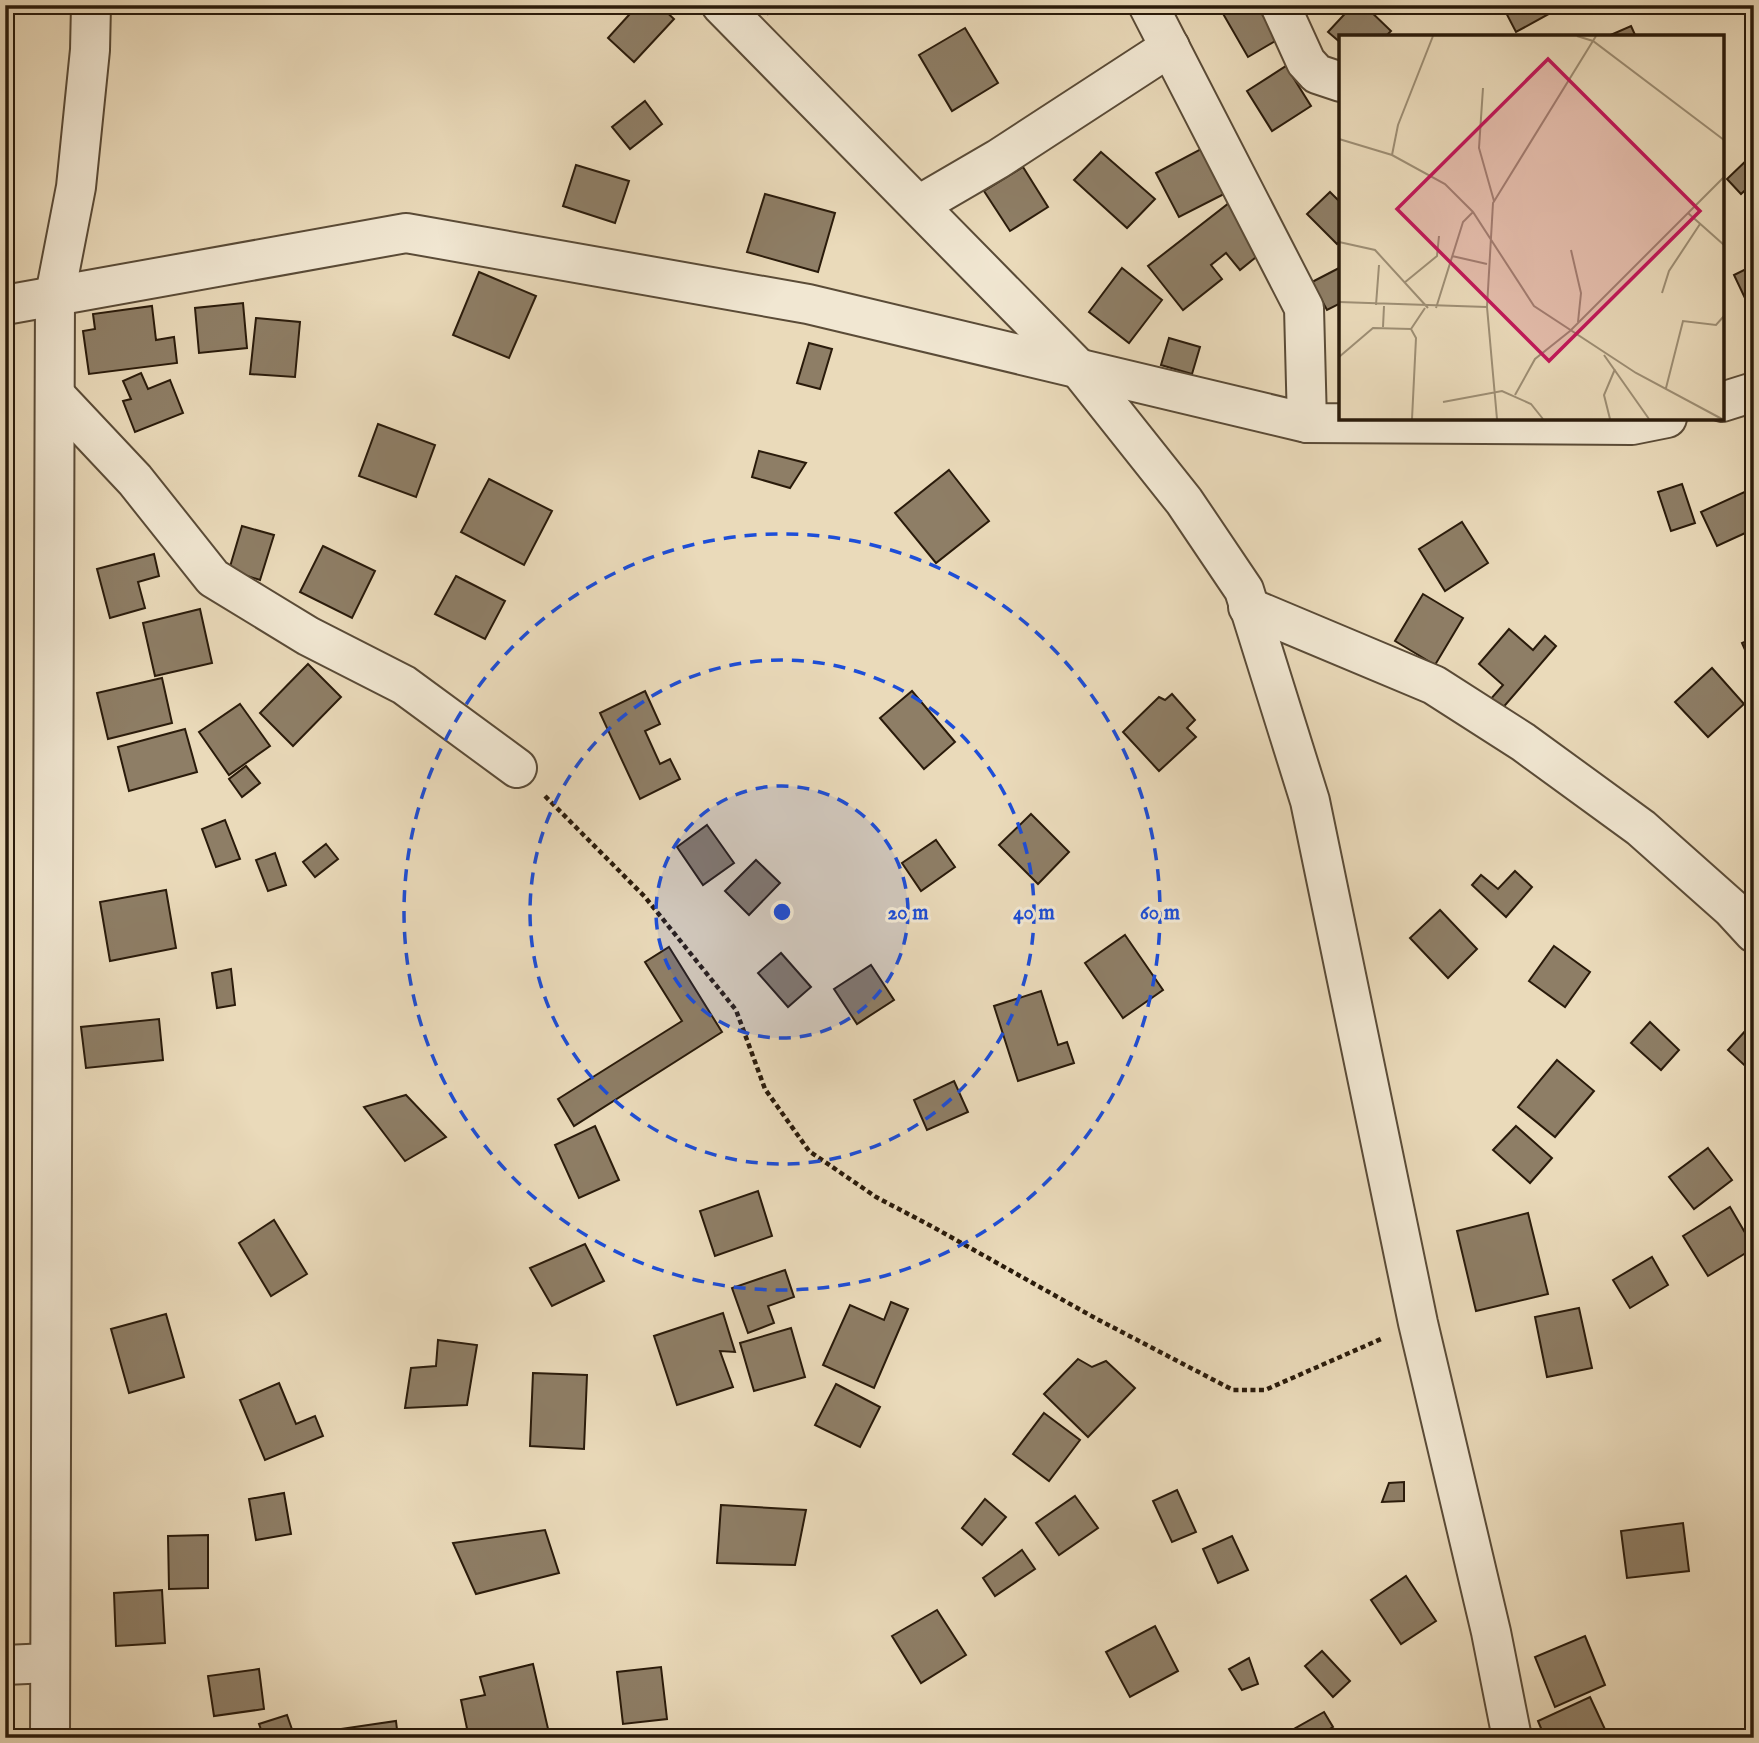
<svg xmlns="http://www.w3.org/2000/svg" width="1759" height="1743" font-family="'IM FELL English',serif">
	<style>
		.building { fill: #8e7e66; stroke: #2a1b0b; stroke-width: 2 }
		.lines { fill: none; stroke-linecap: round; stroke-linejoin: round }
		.minor-casing { stroke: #5a4b37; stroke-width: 42 }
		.path { stroke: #2a1b0b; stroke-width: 4.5; stroke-dasharray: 5 3.5; stroke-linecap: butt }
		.minor { stroke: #f1e7d2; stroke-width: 38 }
		.ring { fill: none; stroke: #1d4ed8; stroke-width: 3.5; stroke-dasharray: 12 9 }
		.inset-road { fill: none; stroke: #9d8e74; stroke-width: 2 }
		.view { fill: #c2185b; fill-opacity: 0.15; stroke: #c2185b; stroke-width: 3.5 }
		.inset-edge { fill: none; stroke: #2a1b0b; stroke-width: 3.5 }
		.centre { fill: #1d4ed8; stroke: #f1e7d2; stroke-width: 3.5 }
		.ring-label { font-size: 21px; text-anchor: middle; font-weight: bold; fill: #1d4ed8; stroke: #f1e7d2; stroke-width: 6; stroke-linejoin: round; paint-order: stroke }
	</style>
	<rect width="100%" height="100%" fill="#eadaba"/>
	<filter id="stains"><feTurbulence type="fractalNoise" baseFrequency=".00286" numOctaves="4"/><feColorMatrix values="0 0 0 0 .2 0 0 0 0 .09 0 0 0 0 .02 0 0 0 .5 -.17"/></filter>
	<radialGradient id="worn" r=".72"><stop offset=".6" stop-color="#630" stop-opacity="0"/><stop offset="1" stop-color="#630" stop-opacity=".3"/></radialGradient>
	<g class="building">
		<path d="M638 5H659L674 19 634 62 608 38Z"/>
		<path d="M762 5H780L768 14Z"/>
		<path d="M1218 5H1257L1277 40 1248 57Z"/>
		<path d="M1353 5H1364L1391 31 1385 37H1341V43L1328 32Z"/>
		<path d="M1502 5H1554L1556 10 1516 32Z"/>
		<path d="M1631 26 1636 37H1606Z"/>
		<path d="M965 28 998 83 952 111 919 55Z"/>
		<path d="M1286 66 1311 106 1272 131 1247 91Z"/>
		<path d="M645 101 662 124 630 149 612 127Z"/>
		<path d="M1201 149 1224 194 1179 217 1156 173Z"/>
		<path d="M1101 152 1155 199 1127 228 1074 180Z"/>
		<path d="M1750 157 1754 161V182L1741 194 1727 179Z"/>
		<path d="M576 165 629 181 615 223 563 206Z"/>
		<path d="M1023 167 1048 207 1010 231 984 191Z"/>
		<path d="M1330 192 1341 203V240L1337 244 1307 214Z"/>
		<path d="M765 194 835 213 818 272 747 252Z"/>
		<path d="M1229 203 1266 249 1240 270 1226 253 1211 265 1222 279 1183 310 1148 266Z"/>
		<path d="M1754 265V315H1753L1734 275Z"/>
		<path d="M1341 267V303L1327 310 1312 282Z"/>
		<path d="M1122 268 1162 300 1129 343 1089 312Z"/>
		<path d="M479 272 536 296 509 358 453 335Z"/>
		<path d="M243 303 247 348 199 353 195 308Z"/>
		<path d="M152 306 156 340 174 337 177 363 89 374 83 331 95 329 93 314Z"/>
		<path d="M256 318 300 322 295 377 250 374Z"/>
		<path d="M1169 338 1200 347 1192 374 1161 365Z"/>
		<path d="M809 343 832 349 820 389 797 383Z"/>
		<path d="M141 373 148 389 170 380 183 413 135 432 123 401 131 399 123 381Z"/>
		<path d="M378 424 435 445 416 497 359 476Z"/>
		<path d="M759 451 806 463 790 488 752 477Z"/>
		<path d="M5 462 12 497 5 498Z"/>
		<path d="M949 470 989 521 936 563 895 513Z"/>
		<path d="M489 479 552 511 524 565 461 532Z"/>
		<path d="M1682 484 1695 523 1671 531 1658 492Z"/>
		<path d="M1751 489 1754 494V529L1717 546 1701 512Z"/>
		<path d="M1462 522 1488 563 1445 591 1419 549Z"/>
		<path d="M242 526 274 535 260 580 229 570Z"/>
		<path d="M323 546 375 571 352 618 300 592Z"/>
		<path d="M154 554 159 576 138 582 145 608 110 618 97 569Z"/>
		<path d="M456 576 505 601 485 639 435 614Z"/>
		<path d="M1423 594 1463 618 1435 665 1395 641Z"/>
		<path d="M200 609 212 663 155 676 143 623Z"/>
		<path d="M1509 629 1533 650 1545 636 1556 646 1501 710 1489 701 1503 685 1479 664Z"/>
		<path d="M1754 638V670L1742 643Z"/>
		<path d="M308 664 341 697 293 746 260 713Z"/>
		<path d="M1712 668 1744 704 1708 737 1675 702Z"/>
		<path d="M162 678 172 723 108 739 97 693Z"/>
		<path d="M645 691 660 724 645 731 660 764 670 759 680 779 640 799 600 713Z"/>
		<path d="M912 691 955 742 924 769 880 718Z"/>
		<path d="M1172 694 1195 720 1187 728 1196 737 1159 771 1123 732 1159 697 1165 700Z"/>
		<path d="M240 704 270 746 229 775 199 732Z"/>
		<path d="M185 729 197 772 129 791 118 747Z"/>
		<path d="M246 766 260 783 242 797 229 779Z"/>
		<path d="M1031 814 1069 852 1038 884 999 845Z"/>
		<path d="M225 820 240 859 216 867 202 829Z"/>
		<path d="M707 825 734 863 703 885 677 847Z"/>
		<path d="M936 840 955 867 921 891 902 863Z"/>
		<path d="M326 844 338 859 315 877 303 862Z"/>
		<path d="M275 853 286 885 268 891 256 860Z"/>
		<path d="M756 860 780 883 749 915 725 891Z"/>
		<path d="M1515 871 1532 887 1506 917 1472 885 1481 875 1498 889Z"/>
		<path d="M166 890 176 948 110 961 100 902Z"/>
		<path d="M1440 910 1477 949 1448 978 1410 938Z"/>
		<path d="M1125 935 1163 990 1123 1018 1085 963Z"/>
		<path d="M1554 946 1590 972 1565 1007 1529 981Z"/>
		<path d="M669 947 722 1032 574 1126 558 1099 682 1021 645 962Z"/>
		<path d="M781 953 811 987 788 1007 758 973Z"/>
		<path d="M871 965 894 1000 857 1024 834 989Z"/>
		<path d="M231 969 235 1005 217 1008 212 973Z"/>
		<path d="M1041 991 1058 1045 1067 1042 1074 1063 1018 1081 994 1006Z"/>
		<path d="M159 1019 163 1060 86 1068 81 1027Z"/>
		<path d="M1650 1022 1679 1050 1661 1070 1631 1043Z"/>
		<path d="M1747 1029 1754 1035V1074L1728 1050Z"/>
		<path d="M1557 1060 1594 1091 1555 1137 1518 1107Z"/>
		<path d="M954 1081 968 1112 927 1130 914 1100Z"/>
		<path d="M406 1095 446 1137 405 1161 364 1107Z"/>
		<path d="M595 1126 619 1180 579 1198 555 1145Z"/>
		<path d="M1516 1126 1552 1158 1530 1183 1493 1150Z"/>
		<path d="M1708 1148 1732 1180 1694 1209 1669 1177Z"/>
		<path d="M758 1191 772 1236 715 1256 700 1211Z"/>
		<path d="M1730 1207 1754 1248 1708 1276 1683 1236Z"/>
		<path d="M1528 1213 1548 1294 1476 1311 1457 1231Z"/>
		<path d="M274 1220 307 1274 271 1296 239 1243Z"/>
		<path d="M585 1244 604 1281 552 1306 530 1268Z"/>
		<path d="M1652 1257 1668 1285 1630 1308 1613 1280Z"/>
		<path d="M785 1270 794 1297 768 1306 774 1323 748 1333 732 1288Z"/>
		<path d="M891 1302 908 1309 874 1388 823 1365 850 1305 884 1320Z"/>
		<path d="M1579 1308 1592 1368 1547 1377 1535 1317Z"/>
		<path d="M723 1313 735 1352 720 1351 733 1387 677 1405 654 1336Z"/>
		<path d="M166 1314 184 1377 129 1393 111 1329Z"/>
		<path d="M791 1328 805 1377 754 1391 740 1343Z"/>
		<path d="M438 1340 477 1345 467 1405 405 1408 411 1368 436 1366Z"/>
		<path d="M1078 1359 1092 1367 1106 1361 1135 1388 1088 1437 1044 1394Z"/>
		<path d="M533 1373 587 1375 584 1449 530 1446Z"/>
		<path d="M279 1383 296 1424 315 1416 323 1436 265 1460 240 1400Z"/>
		<path d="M836 1384 880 1407 860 1447 815 1425Z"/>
		<path d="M1044 1413 1080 1440 1049 1481 1013 1454Z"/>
		<path d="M1404 1482V1501L1382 1502 1389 1483Z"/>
		<path d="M1177 1490 1196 1532 1172 1542 1153 1501Z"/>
		<path d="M284 1493 291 1534 256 1540 249 1499Z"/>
		<path d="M1075 1496 1098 1528 1059 1555 1036 1523Z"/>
		<path d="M985 1499 1006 1517 982 1545 962 1528Z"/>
		<path d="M721 1505 806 1510 795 1565 717 1563Z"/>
		<path d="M1683 1523 1689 1571 1627 1578 1621 1531Z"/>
		<path d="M545 1530 559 1573 476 1594 453 1543Z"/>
		<path d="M208 1535V1588L169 1589 168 1536Z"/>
		<path d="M1232 1536 1248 1570 1218 1583 1203 1549Z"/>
		<path d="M1022 1550 1035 1569 995 1596 983 1578Z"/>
		<path d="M1406 1576 1436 1621 1401 1644 1371 1600Z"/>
		<path d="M162 1590 165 1643 116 1646 114 1593Z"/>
		<path d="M937 1610 966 1655 921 1683 892 1636Z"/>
		<path d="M1155 1626 1178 1671 1130 1697 1106 1652Z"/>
		<path d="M1585 1636 1605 1685 1555 1707 1535 1657Z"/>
		<path d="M1322 1651 1350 1681 1333 1697 1305 1666Z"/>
		<path d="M1249 1658 1258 1684 1242 1690 1229 1669Z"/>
		<path d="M533 1664 549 1733 531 1738H469L461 1700 485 1695 480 1677Z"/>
		<path d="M661 1667 667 1719 623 1724 617 1672Z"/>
		<path d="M259 1669 264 1709 214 1716 208 1676Z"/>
		<path d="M1590 1697 1609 1738H1545L1538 1721Z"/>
		<path d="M1324 1712 1333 1727 1314 1738H1299L1294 1729Z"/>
		<path d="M287 1715 295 1738H264L259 1724Z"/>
		<path d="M396 1721 398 1738H321L320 1732Z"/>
	</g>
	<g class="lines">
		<defs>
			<g id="minor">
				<path d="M721 5 1079 369 1184 501 1244 590 1310 801 1418 1323 1491 1632 1512 1738"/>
				<path d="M1148 5 1304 308 1307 423"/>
				<path d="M1280 5 1306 62 1317 74 1341 82"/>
				<path d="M919 205 998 159 1170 47"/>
				<path d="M5 305 406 233 808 304 1307 423 1632 425 1667 418"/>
				<path d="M55 395 135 480 213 578 308 636 404 685 517 768"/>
				<path d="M1722 402 1754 392"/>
				<path d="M1248 607 1434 685 1523 742 1641 828 1731 908 1754 933"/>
				<path d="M5 1665 49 1663"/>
				<path d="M50 1738 55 295 76 187 90 50 91 5"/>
			</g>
		</defs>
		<use href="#minor" class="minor-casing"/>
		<path class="path" d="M545 796 645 897 736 1010 765 1089 809 1151 876 1197 933 1227 1095 1318 1233 1390H1265L1381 1339"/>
		<use href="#minor" class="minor"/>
	</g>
	<circle cx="782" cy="912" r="126" fill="#1d4ed8" fill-opacity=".12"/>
	<g class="ring">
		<circle cx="782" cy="912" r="126"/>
		<circle cx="782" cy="912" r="252"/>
		<circle cx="782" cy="912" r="378"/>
	</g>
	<g transform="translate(1339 35)">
		<rect width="385" height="385" fill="#eadaba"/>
		<path class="inset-road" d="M238 1 254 6 385 105M144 53 140 113 155 166M0 104 53 120 106 149 134 177 195 271 297 338 383 384M53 120 59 90 94 1M349 178 385 210M0 207 36 215 89 273M232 215 242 258 239 287M113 221 148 229M65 248 98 221 100 201M323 258 330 236 361 189M0 267 148 272M37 270 40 230M97 273 124 187 134 177M44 292 45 271M72 294 77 303 73 384M265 320 310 384M0 322 34 293 72 294 86 273M327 353 344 286 377 290 385 281M176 360 196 324 231 296 385 142M104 367 163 356 192 369 204 384M158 384 148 272 154 168 257 1M271 384 265 360 276 334"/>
		<path class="view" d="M209 24 361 176 210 326 58 174Z"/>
		<rect width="385" height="385" class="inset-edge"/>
	</g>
	<circle cx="782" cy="912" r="10" class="centre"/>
	<g class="ring-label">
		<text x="908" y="919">20 m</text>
		<text x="1034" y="919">40 m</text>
		<text x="1160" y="919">60 m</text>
	</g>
	<rect width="1759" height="1743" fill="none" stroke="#eadaba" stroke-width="28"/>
	<rect x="7" y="7" width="1745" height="1729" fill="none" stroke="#2a1b0b" stroke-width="3.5"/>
	<rect x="14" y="14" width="1731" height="1715" fill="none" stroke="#2a1b0b" stroke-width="2"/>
	<rect width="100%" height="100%" filter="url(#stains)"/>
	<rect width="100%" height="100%" fill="url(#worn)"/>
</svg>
